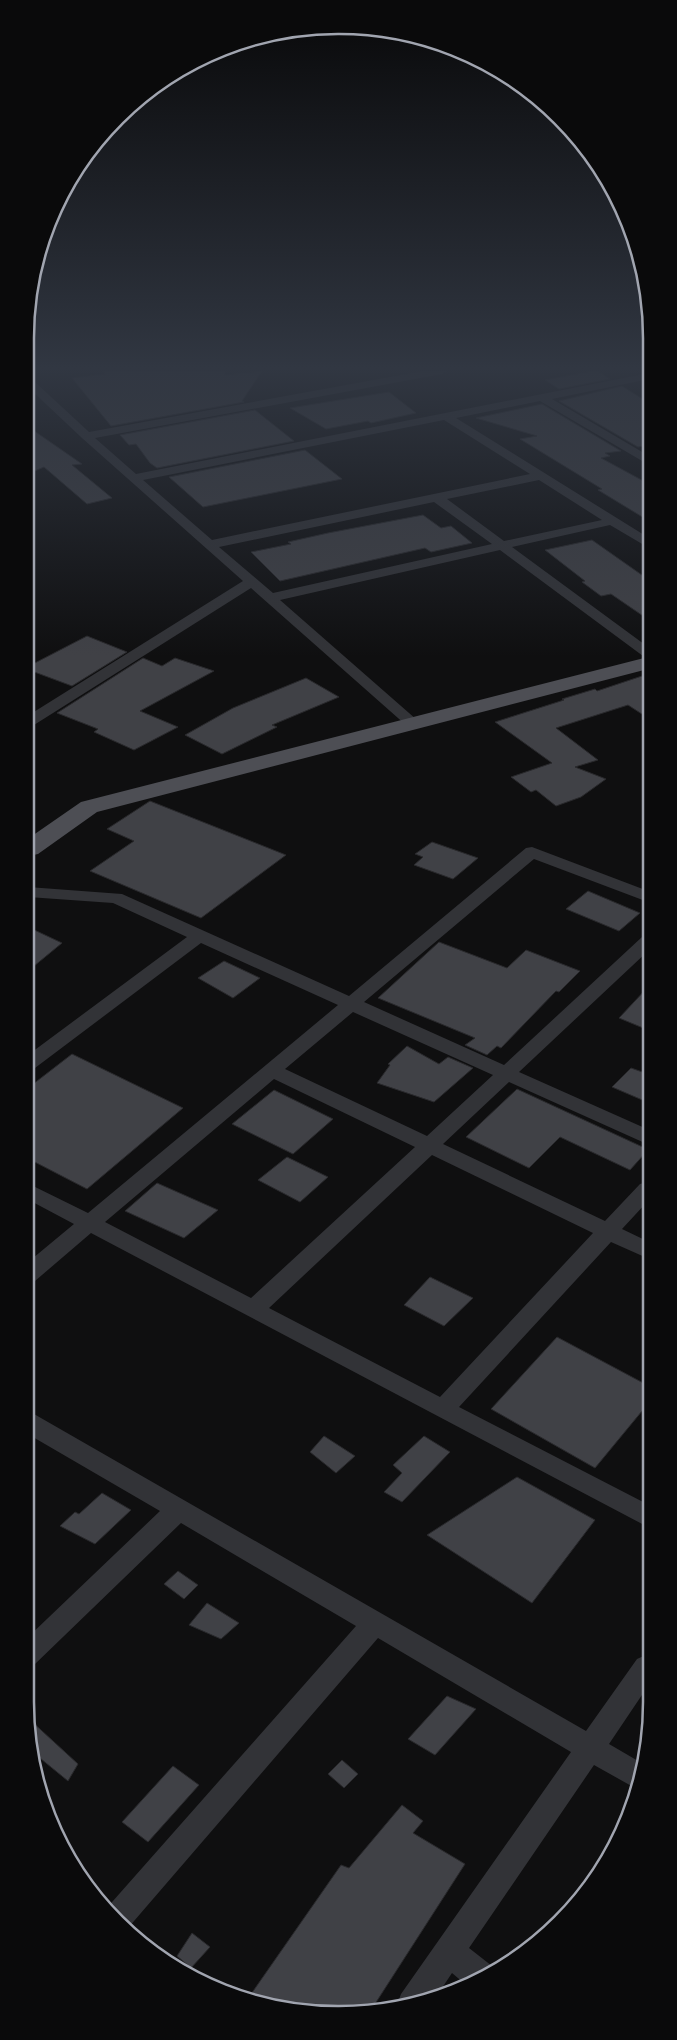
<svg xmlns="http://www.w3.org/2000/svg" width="677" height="2040" font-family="'Titillium Web',sans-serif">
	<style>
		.building { fill: #404146; stroke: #29292c }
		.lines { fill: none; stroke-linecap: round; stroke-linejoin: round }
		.minor { fill: #323337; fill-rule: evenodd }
		.primary { fill: #4d4e54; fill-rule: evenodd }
		.rim { fill: none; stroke: #a1a5b0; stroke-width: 2.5 }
	</style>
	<rect width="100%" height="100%" fill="#0f0f10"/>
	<g class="building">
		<path d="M104 371H225V375L262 371 242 401 244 402 111 426 72 378 105 374Z"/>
		<path d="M593 371H598L610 379 559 389 545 380Z"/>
		<path d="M622 386 649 403V445L638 447 559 401Z"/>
		<path d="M389 392 416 413 371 423 368 421 326 429 290 408Z"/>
		<path d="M542 404 621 451 605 453 610 456 601 458 649 484V521L598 490 602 489 520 439 537 436 476 418Z"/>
		<path d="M255 410 294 441 157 468 150 463 136 444 129 445 120 435Z"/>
		<path d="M30 428 82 464 72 465 112 498 87 504 44 467 30 473Z"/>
		<path d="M305 450 342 479 203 507 169 477Z"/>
		<path d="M423 515 441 528 451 526 472 543 431 552 425 548 280 581 251 552 291 544 288 542 328 533Z"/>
		<path d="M592 540 649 580V620L611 594 601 596 582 582 585 581 545 550Z"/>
		<path d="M87 636 127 652 72 686 29 670V666Z"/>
		<path d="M143 658 162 666 175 658 214 671 140 711 178 727 134 750 94 732 98 729 57 713Z"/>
		<path d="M648 674V718L628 705 556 728 598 760 575 767 606 779 581 797 556 806 536 790 531 792 511 777 552 763 495 722 564 700 562 699 595 689 597 691Z"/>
		<path d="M306 678 339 697 272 725 277 727 222 754 185 735 233 708Z"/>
		<path d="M150 801 286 855 201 918 90 871 134 841 107 829Z"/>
		<path d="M432 842 478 858 453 879 414 865 423 857 415 854Z"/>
		<path d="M588 891 640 913 619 931 566 909Z"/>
		<path d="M28 927 62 943 28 971Z"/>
		<path d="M439 942 507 968 526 950 580 971 559 992 556 991 501 1048 497 1046 487 1055 465 1045 475 1038 378 998Z"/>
		<path d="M224 961 260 978 233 998 198 978Z"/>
		<path d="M648 987V1030L619 1018Z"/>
		<path d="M407 1046 439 1064 448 1057 473 1068 434 1102 377 1083 390 1065 388 1064Z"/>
		<path d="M72 1054 183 1108 87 1189 27 1158 28 1088Z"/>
		<path d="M631 1068 648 1074 647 1102 612 1087Z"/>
		<path d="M517 1089 647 1149V1151L630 1170 560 1137 529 1168 466 1137Z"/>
		<path d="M274 1090 333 1119 293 1154 232 1124Z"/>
		<path d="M287 1157 328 1177 300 1202 258 1180Z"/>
		<path d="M157 1183 218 1210 184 1238 125 1211Z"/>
		<path d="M430 1277 473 1298 444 1326 404 1305Z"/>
		<path d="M557 1337 647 1385V1405L595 1468 491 1409Z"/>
		<path d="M324 1436 355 1456 336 1473 310 1452Z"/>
		<path d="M424 1436 450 1452 402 1502 384 1492 402 1473 393 1465Z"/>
		<path d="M517 1477 595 1520 532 1603 427 1535Z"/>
		<path d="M102 1493 131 1510 95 1544 60 1526 75 1512 79 1514Z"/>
		<path d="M178 1571 198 1585 184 1599 164 1584Z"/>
		<path d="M207 1603 239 1623 221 1639 189 1625Z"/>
		<path d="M447 1696 476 1709 435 1755 408 1739Z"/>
		<path d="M29 1719 78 1764 68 1781 35 1754Z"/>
		<path d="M342 1760 358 1774 344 1788 328 1774Z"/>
		<path d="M173 1766 199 1785 148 1842 122 1822Z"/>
		<path d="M402 1805 423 1821 413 1833 465 1864 373 2007 298 2012 249 1997 341 1865 349 1868Z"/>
		<path d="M192 1933 210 1947 191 1968 177 1956Z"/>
	</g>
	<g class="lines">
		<g class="minor">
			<path d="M423 371H447L442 374 95 438 136 474 649 373V379L552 399 649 456V465L540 401 456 418 649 538V548L610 525 512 547 648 647V657L643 656 500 550 280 600 417 720 420 723 417 726H407L251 588 34 725 29 726V715L243 581 82 438 31 390V381L35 382 89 432ZM444 420 530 474 212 540 143 480ZM539 480 602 520 504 541 447 499ZM434 502 492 544 273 593 219 547Z"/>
			<path d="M532 847 648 891V902L534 859 364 1002 504 1065 642 937 648 936V951L519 1072 647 1129V1144L509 1082 443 1144 605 1221 640 1184 647 1182V1202L622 1229 647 1241V1258L611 1242 459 1407 647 1504 646 1526 91 1233 35 1281 27 1283V1263L74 1224 27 1199V1183L88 1213 338 1005 201 943 35 1068 28 1070V1055L187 937 113 903 28 897V887L122 894 349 996 526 848ZM353 1012 493 1075 427 1136 285 1069ZM274 1079 415 1147 251 1298 105 1222ZM432 1155 593 1233 440 1397 269 1308Z"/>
			<path d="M26 1412 34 1414 586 1731 637 1659 646 1655V1689L609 1744 645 1765 635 1788 594 1765 469 1948 492 1966 494 1971 465 1984 452 1973 436 1997 419 2004 397 2005 401 1994 571 1752 378 1638 128 1928 105 1910 356 1626 181 1523 34 1665 25 1669V1640L160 1511 26 1433Z"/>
		</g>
		<path class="primary" d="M648 657V669L97 812 38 854 29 856V838L81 802Z"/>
	</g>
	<linearGradient id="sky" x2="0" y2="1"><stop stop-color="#080809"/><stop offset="0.56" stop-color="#313742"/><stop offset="1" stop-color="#313742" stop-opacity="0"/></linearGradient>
	<rect width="677" height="657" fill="url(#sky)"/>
	<path d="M0 0H677V2040H0ZM338 34H339A304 304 0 0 1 643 338V1702A304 304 0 0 1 339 2006H338A304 304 0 0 1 34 1702V338A304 304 0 0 1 338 34Z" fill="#0a0a0b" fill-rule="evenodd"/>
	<path class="rim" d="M338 34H339A304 304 0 0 1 643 338V1702A304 304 0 0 1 339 2006H338A304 304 0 0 1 34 1702V338A304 304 0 0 1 338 34Z"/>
</svg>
